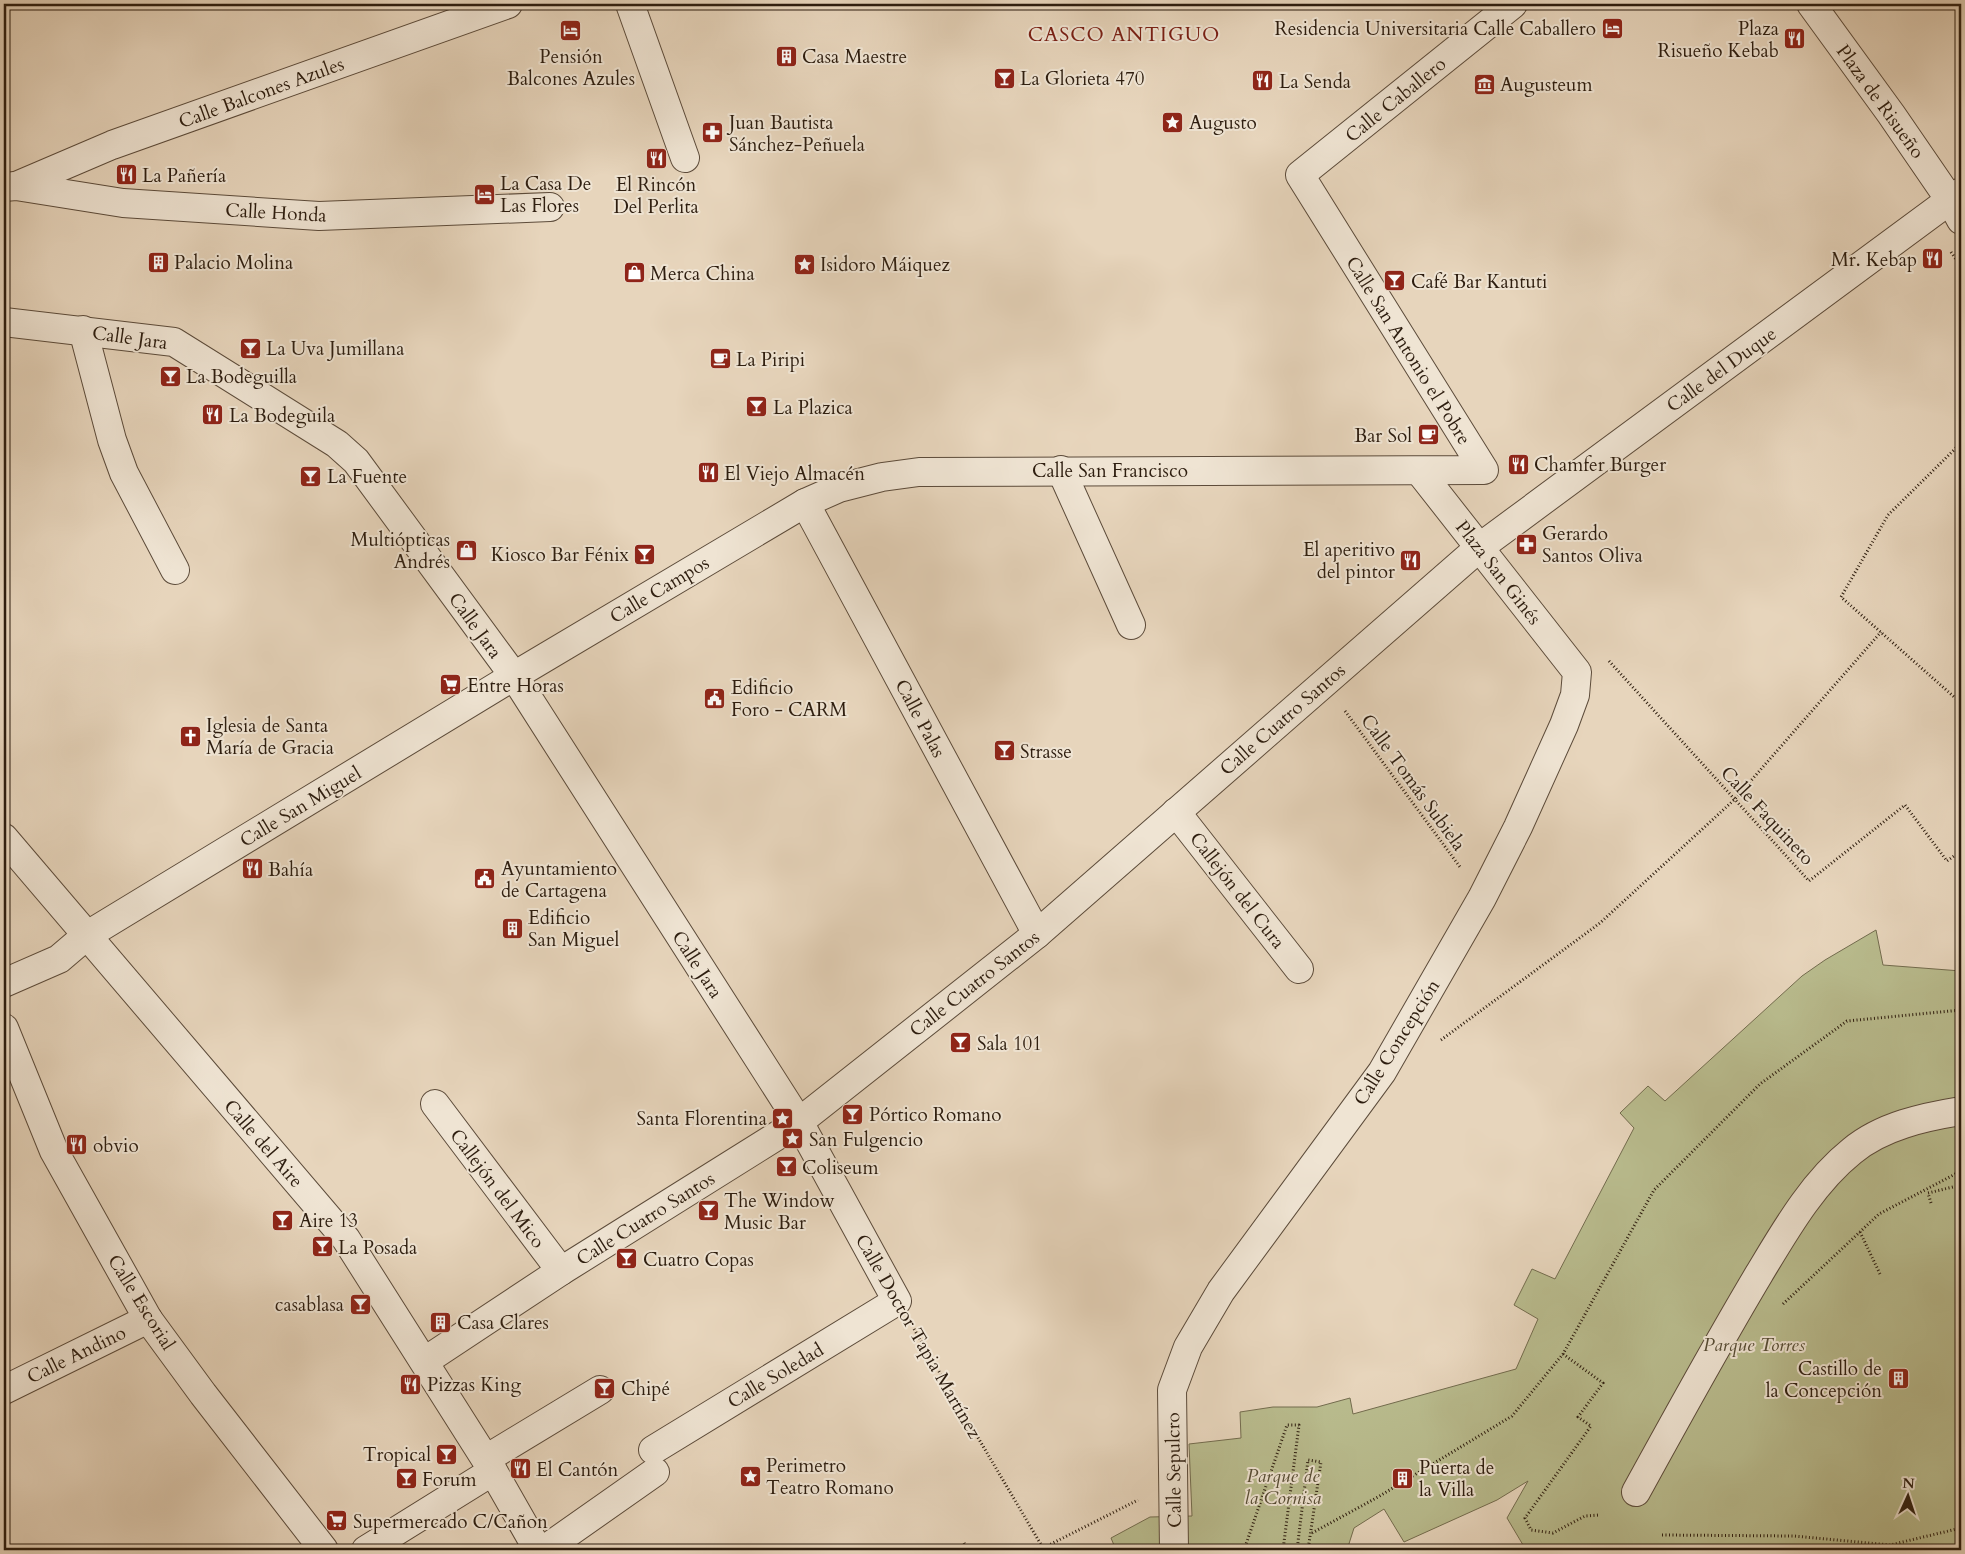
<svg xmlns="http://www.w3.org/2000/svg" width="1965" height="1554" font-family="Cardo,serif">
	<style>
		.green { fill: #b9bc8e; stroke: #736c4e }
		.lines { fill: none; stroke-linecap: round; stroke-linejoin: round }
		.pedestrian-casing { stroke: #5c4b3a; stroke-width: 30 }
		.minor-casing { stroke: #5c4b3a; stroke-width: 30 }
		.tertiary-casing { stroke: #5c4b3a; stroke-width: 30 }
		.path { stroke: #2d1d0f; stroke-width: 3; stroke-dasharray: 1 2.5; stroke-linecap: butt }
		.pedestrian { stroke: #efe4d3; stroke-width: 28 }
		.minor { stroke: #efe4d3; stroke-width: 28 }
		.tertiary { stroke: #efe4d3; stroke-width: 28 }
		.labels { text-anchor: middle; stroke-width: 4; stroke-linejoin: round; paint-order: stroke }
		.poi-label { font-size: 19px; fill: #2d1d0f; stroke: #efe4d3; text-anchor: start }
		.street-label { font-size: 19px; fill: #2d1d0f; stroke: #efe4d3 }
		.park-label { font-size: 19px; font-style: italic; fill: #574d35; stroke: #efe4d3 }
		.neighbourhood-label { font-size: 20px; letter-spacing: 1px; fill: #7a1f14; stroke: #efe4d3 }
	</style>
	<rect width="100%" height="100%" fill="#e7d5bc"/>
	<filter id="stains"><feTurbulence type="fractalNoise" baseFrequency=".004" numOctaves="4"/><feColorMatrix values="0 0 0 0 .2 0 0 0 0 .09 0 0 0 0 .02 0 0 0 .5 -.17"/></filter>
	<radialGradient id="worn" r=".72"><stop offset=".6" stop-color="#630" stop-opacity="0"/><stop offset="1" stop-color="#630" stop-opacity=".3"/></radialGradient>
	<path class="green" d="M1876 930 1883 965 1961 971V1550H1526L1507 1518 1528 1481 1497 1500 1404 1542 1384 1509 1354 1528 1347 1550H1116L1111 1538 1150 1517 1192 1516 1189 1444 1241 1438 1240 1412 1273 1407H1317L1350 1398 1353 1414 1516 1369 1538 1319 1514 1305 1532 1269 1555 1279 1634 1128 1620 1113 1648 1086 1665 1101 1802 976 1825 960Z"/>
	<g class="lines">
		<defs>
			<g id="pedestrian">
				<path d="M630 4 685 158"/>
				<path d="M16 186 112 145 508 4"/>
				<path d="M4 187 16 186 123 203 319 216 550 207"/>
				<path d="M83 330 112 440 124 473 175 570"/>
				<path d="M1061 470 1131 625"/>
				<path d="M1176 812 1299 969"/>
				<path d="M4 983 59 959 86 936 514 676 799 1122 897 1301 653 1450"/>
				<path d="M4 1028 54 1151 148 1319 203 1394 324 1550"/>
				<path d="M435 1104 561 1271"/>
				<path d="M4 1390 148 1319"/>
				<path d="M486 1459 600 1390"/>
				<path d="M493 1471 538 1550"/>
				<path d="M544 1550 655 1472"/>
			</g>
			<g id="minor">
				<path d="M4 322 174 342 337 444 356 461 514 676 805 503 839 488 882 477 919 472 1484 470 1300 175 1513 4"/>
				<path d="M805 503 1037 934"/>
				<path d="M4 838 346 1239 493 1471 366 1550"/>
				<path d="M425 1361 561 1271 799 1122 1037 934 1480 547 1950 200 1891 114 1811 4"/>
				<path d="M1636 1492C1676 1419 1716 1346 1759 1274 1785 1231 1812 1183 1852 1151 1882 1126 1924 1117 1961 1111"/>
				<path d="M1174 1550 1172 1390 1188 1347 1221 1291 1382 1072 1482 898 1518 827 1564 725 1575 695 1577 672 1420 472"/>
			</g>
			<path id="tertiary" d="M1961 192 1950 200 1961 220"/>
		</defs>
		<use href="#pedestrian" class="pedestrian-casing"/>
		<use href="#minor" class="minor-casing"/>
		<use href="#tertiary" class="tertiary-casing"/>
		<g class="path">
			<path d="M4 10 15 4"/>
			<path d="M1951 252 1961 267"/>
			<path d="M1961 443 1888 515 1841 597 1961 703"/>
			<path d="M1609 661 1809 881 1905 805 1947 861 1961 851"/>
			<path d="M1345 711 1460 867"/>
			<path d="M1441 1040 1600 923 1734 800 1881 632"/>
			<path d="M1931 1203 1928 1193 1961 1185"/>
			<path d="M1860 1232 1880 1274"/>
			<path d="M1783 1304 1879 1214 1961 1171"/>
			<path d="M914 1329 1043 1548 1138 1500"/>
			<path d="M1563 1354 1603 1383 1578 1417 1591 1426 1525 1518 1531 1530 1553 1533 1585 1516 1599 1515"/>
			<path d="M1312 1533 1378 1497 1512 1416 1563 1354 1654 1190 1760 1084 1847 1021 1961 1010"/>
			<path d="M1662 1535 1794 1536 1890 1545 1961 1528"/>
			<path d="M964 1543 968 1550"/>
			<path d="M1244 1550 1287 1425H1299L1283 1550"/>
			<path d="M1297 1550 1308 1460 1321 1462 1308 1550"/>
		</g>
		<use href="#pedestrian" class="pedestrian"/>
		<use href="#minor" class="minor"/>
		<use href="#tertiary" class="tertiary"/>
	</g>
	<defs>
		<symbol id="hotel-square" viewBox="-11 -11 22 22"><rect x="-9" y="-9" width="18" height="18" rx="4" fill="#8f2418" stroke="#efe4d3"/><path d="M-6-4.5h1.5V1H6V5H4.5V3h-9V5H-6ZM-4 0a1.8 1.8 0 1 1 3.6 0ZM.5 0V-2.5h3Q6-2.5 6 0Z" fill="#fff"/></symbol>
		<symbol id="restaurant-square" viewBox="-11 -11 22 22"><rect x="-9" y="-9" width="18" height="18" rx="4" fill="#8f2418" stroke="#efe4d3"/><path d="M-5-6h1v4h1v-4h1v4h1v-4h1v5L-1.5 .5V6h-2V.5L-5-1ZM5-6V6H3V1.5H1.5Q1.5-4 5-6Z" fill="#fff"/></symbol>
		<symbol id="building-square" viewBox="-11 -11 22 22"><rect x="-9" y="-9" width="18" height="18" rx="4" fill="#8f2418" stroke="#efe4d3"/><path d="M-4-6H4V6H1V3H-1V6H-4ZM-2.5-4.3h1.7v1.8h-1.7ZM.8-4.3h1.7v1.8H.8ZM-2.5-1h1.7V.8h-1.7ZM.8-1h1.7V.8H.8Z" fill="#fff"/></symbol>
		<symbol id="bar-square" viewBox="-11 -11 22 22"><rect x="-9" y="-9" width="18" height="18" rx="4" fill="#8f2418" stroke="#efe4d3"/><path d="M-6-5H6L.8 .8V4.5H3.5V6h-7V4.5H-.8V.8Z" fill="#fff"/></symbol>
		<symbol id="museum-square" viewBox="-11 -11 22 22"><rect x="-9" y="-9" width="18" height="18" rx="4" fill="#8f2418" stroke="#efe4d3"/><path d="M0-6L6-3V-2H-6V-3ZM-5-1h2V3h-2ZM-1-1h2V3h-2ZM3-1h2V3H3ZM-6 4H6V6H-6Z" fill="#fff"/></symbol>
		<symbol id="sight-square" viewBox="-11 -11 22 22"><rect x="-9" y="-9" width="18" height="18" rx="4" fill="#8f2418" stroke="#efe4d3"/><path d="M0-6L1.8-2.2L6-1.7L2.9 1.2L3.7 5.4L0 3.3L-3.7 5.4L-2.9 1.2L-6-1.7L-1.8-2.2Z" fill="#fff"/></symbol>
		<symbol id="pharmacy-square" viewBox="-11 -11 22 22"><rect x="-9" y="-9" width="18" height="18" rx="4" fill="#8f2418" stroke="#efe4d3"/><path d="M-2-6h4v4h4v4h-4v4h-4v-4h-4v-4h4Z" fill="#fff"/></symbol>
		<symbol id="shop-square" viewBox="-11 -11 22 22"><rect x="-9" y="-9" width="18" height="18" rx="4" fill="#8f2418" stroke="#efe4d3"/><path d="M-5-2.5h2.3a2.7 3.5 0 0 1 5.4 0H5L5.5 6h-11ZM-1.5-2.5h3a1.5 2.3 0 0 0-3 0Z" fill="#fff"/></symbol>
		<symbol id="cafe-square" viewBox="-11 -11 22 22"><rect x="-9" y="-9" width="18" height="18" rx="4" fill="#8f2418" stroke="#efe4d3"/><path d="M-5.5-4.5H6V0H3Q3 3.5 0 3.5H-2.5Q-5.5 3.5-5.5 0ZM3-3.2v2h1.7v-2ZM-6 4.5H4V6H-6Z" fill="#fff"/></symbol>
		<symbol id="supermarket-square" viewBox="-11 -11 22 22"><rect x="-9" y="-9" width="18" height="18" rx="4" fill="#8f2418" stroke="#efe4d3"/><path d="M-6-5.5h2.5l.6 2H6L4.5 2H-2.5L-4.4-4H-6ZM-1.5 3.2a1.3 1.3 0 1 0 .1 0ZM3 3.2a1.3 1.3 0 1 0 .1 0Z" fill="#fff"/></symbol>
		<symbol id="civic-square" viewBox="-11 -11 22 22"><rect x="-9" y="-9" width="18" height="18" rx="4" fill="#8f2418" stroke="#efe4d3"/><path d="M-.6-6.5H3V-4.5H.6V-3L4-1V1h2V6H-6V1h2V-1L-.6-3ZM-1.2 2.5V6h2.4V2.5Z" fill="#fff"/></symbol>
		<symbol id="church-square" viewBox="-11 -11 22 22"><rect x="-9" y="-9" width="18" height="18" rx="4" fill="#8f2418" stroke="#efe4d3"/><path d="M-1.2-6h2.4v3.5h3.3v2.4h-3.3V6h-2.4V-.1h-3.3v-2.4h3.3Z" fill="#fff"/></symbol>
	</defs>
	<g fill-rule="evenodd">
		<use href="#hotel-square" x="1600" y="16" width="25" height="25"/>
		<use href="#hotel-square" x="558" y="18" width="25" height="25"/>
		<use href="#restaurant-square" x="1782" y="26" width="25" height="25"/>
		<use href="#building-square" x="774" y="44" width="25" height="25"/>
		<use href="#bar-square" x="992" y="66" width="25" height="25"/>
		<use href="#restaurant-square" x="1250" y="68" width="25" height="25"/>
		<use href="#museum-square" x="1472" y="72" width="25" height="25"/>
		<use href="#sight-square" x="1160" y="110" width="25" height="25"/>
		<use href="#pharmacy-square" x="700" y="120" width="25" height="25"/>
		<use href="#restaurant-square" x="644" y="146" width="25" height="25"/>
		<use href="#restaurant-square" x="114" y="162" width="25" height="25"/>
		<use href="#hotel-square" x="472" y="182" width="25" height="25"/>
		<use href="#restaurant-square" x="1920" y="246" width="25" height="25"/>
		<use href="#building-square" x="146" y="250" width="25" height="25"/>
		<use href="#sight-square" x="792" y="252" width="25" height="25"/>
		<use href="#shop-square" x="622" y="260" width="25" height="25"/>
		<use href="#bar-square" x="1382" y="268" width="25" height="25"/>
		<use href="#bar-square" x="238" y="336" width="25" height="25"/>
		<use href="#cafe-square" x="708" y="346" width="25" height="25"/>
		<use href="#bar-square" x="158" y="364" width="25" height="25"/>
		<use href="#bar-square" x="744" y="394" width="25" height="25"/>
		<use href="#restaurant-square" x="200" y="402" width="25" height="25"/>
		<use href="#cafe-square" x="1416" y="422" width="25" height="25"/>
		<use href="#restaurant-square" x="1506" y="452" width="25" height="25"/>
		<use href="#restaurant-square" x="696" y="460" width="25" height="25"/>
		<use href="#bar-square" x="298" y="464" width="25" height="25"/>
		<use href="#pharmacy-square" x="1514" y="532" width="25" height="25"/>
		<use href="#shop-square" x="454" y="538" width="25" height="25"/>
		<use href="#bar-square" x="632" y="542" width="25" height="25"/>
		<use href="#restaurant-square" x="1398" y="548" width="25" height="25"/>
		<use href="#supermarket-square" x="438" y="672" width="25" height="25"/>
		<use href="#civic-square" x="702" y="686" width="25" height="25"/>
		<use href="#church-square" x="178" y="724" width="25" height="25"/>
		<use href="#bar-square" x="992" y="738" width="25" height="25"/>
		<use href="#restaurant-square" x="240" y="856" width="25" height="25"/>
		<use href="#civic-square" x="472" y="866" width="25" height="25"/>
		<use href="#building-square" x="500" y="916" width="25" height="25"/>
		<use href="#bar-square" x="948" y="1030" width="25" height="25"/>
		<use href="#bar-square" x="840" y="1102" width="25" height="25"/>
		<use href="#sight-square" x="770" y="1106" width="25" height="25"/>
		<use href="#sight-square" x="780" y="1126" width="25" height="25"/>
		<use href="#restaurant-square" x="64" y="1132" width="25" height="25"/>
		<use href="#bar-square" x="774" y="1154" width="25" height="25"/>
		<use href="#bar-square" x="696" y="1198" width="25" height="25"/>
		<use href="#bar-square" x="270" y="1208" width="25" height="25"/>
		<use href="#bar-square" x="310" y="1234" width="25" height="25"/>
		<use href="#bar-square" x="614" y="1246" width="25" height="25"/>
		<use href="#bar-square" x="348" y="1292" width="25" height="25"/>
		<use href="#building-square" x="428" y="1310" width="25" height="25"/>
		<use href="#building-square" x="1886" y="1366" width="25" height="25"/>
		<use href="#restaurant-square" x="398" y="1372" width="25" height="25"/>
		<use href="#bar-square" x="592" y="1376" width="25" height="25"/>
		<use href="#bar-square" x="434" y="1442" width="25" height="25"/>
		<use href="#restaurant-square" x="508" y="1456" width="25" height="25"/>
		<use href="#sight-square" x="738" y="1464" width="25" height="25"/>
		<use href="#building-square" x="1390" y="1466" width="25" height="25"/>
		<use href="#bar-square" x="394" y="1466" width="25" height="25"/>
		<use href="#supermarket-square" x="324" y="1508" width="25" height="25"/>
	</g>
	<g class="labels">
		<g class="poi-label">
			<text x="1596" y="35" text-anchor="end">Residencia Universitaria Calle Caballero</text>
			<text x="1779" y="35" text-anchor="end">Plaza<tspan x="1779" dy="22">Risueño Kebab</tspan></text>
			<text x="571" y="63" text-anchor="middle">Pensión<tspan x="571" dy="22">Balcones Azules</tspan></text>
			<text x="802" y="63">Casa Maestre</text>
			<text x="1020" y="85">La Glorieta 470</text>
			<text x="1279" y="88">La Senda</text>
			<text x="1500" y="91">Augusteum</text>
			<text x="729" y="129">Juan Bautista<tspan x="729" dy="22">Sánchez-Peñuela</tspan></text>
			<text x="1189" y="129">Augusto</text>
			<text x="142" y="182">La Pañería</text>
			<text x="500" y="190">La Casa De<tspan x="500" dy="22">Las Flores</tspan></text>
			<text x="656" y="191" text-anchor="middle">El Rincón<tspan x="656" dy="22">Del Perlita</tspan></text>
			<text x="1917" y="266" text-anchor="end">Mr. Kebap</text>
			<text x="174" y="269">Palacio Molina</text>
			<text x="820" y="271">Isidoro Máiquez</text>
			<text x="650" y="280">Merca China</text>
			<text x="1411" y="288">Café Bar Kantuti</text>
			<text x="266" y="355">La Uva Jumillana</text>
			<text x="736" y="366">La Piripi</text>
			<text x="186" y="383">La Bodeguilla</text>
			<text x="773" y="414">La Plazica</text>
			<text x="229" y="422">La Bodeguila</text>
			<text x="1412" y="442" text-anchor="end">Bar Sol</text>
			<text x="1534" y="471">Chamfer Burger</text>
			<text x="724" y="480">El Viejo Almacén</text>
			<text x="327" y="483">La Fuente</text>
			<text x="1542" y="540">Gerardo<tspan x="1542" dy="22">Santos Oliva</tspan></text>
			<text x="450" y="546" text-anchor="end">Multiópticas<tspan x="450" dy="22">Andrés</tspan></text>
			<text x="1395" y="556" text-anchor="end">El aperitivo<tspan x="1395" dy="22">del pintor</tspan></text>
			<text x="629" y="561" text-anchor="end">Kiosco Bar Fénix</text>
			<text x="467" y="692">Entre Horas</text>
			<text x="731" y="694">Edificio<tspan x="731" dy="22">Foro - CARM</tspan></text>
			<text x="206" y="732">Iglesia de Santa<tspan x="206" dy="22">María de Gracia</tspan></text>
			<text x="1020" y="758">Strasse</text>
			<text x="501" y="875">Ayuntamiento<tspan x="501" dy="22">de Cartagena</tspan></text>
			<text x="268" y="876">Bahía</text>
			<text x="528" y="924">Edificio<tspan x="528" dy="22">San Miguel</tspan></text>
			<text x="977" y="1050">Sala 101</text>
			<text x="869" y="1121">Pórtico Romano</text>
			<text x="767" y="1125" text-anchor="end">Santa Florentina</text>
			<text x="809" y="1146">San Fulgencio</text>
			<text x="93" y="1152">obvio</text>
			<text x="802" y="1174">Coliseum</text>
			<text x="724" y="1207">The Window<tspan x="724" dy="22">Music Bar</tspan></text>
			<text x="299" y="1227">Aire 13</text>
			<text x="338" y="1254">La Posada</text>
			<text x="643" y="1266">Cuatro Copas</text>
			<text x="344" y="1311" text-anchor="end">casablasa</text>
			<text x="457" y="1329">Casa Clares</text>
			<text x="1882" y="1375" text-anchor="end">Castillo de<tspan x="1882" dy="22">la Concepción</tspan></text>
			<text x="427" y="1391">Pizzas King</text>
			<text x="621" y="1395">Chipé</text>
			<text x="431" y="1461" text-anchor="end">Tropical</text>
			<text x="766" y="1472">Perimetro<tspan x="766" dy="22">Teatro Romano</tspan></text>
			<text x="1419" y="1474">Puerta de<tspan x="1419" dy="22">la Villa</tspan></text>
			<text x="536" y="1476">El Cantón</text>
			<text x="422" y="1486">Forum</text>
			<text x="353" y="1528">Supermercado C/Cañon</text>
		</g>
		<g class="street-label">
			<text transform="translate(261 92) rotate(-20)" y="7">Calle Balcones Azules</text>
			<text transform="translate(1395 99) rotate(-39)" y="7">Calle Caballero</text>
			<text transform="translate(1881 101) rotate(54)" y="7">Plaza de Risueño</text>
			<text transform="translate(276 212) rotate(3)" y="7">Calle Honda</text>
			<text transform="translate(130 337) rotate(8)" y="7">Calle Jara</text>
			<text transform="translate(1409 350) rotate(58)" y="7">Calle San Antonio el Pobre</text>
			<text transform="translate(1721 369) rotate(-36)" y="7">Calle del Duque</text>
			<text x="1110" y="477">Calle San Francisco</text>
			<text transform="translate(1499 572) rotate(52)" y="7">Plaza San Ginés</text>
			<text transform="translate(659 589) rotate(-31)" y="7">Calle Campos</text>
			<text transform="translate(476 625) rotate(54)" y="7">Calle Jara</text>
			<text transform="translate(921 718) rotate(62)" y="7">Calle Palas</text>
			<text transform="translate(1282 719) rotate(-41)" y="7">Calle Cuatro Santos</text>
			<text transform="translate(1414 782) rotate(54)" y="7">Calle Tomás Subiela</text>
			<text transform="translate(300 806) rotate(-31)" y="7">Calle San Miguel</text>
			<text transform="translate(1768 815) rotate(47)" y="7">Calle Faquineto</text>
			<text transform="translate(1238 890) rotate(52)" y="7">Callejón del Cura</text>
			<text transform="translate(698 964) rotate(57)" y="7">Calle Jara</text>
			<text transform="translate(974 983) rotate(-38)" y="7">Calle Cuatro Santos</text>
			<text transform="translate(1396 1042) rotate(-58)" y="7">Calle Concepción</text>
			<text transform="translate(264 1143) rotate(49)" y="7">Calle del Aire</text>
			<text transform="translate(498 1188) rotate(53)" y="7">Callejón del Mico</text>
			<text transform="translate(645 1218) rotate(-32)" y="7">Calle Cuatro Santos</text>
			<text transform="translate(142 1302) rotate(58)" y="7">Calle Escorial</text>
			<text transform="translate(919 1336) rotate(60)" y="7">Calle Doctor Tapia Martínez</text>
			<text transform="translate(76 1354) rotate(-26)" y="7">Calle Andino</text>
			<text transform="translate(775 1375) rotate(-31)" y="7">Calle Soledad</text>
			<text transform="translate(1173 1470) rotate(-91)" y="7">Calle Sepulcro</text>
		</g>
		<g class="park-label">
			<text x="1754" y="1351">Parque Torres</text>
			<text x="1283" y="1482">Parque de<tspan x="1283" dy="22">la Cornisa</tspan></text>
		</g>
		<g class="neighbourhood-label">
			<text x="1124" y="41">CASCO ANTIGUO</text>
		</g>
	</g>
	<rect width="1965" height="1554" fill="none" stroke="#e7d5bc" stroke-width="20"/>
	<rect x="5" y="5" width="1955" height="1544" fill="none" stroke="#2d1d0f" stroke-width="2.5"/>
	<rect x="10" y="10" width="1945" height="1534" fill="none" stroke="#2d1d0f"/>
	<g transform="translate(1908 1496) rotate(3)" stroke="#efe4d3" stroke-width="4" paint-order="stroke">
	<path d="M0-4L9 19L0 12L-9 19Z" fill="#2d1d0f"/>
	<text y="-8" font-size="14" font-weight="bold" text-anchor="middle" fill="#2d1d0f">N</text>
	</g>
	<rect width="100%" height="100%" filter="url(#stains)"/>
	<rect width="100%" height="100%" fill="url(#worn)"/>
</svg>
